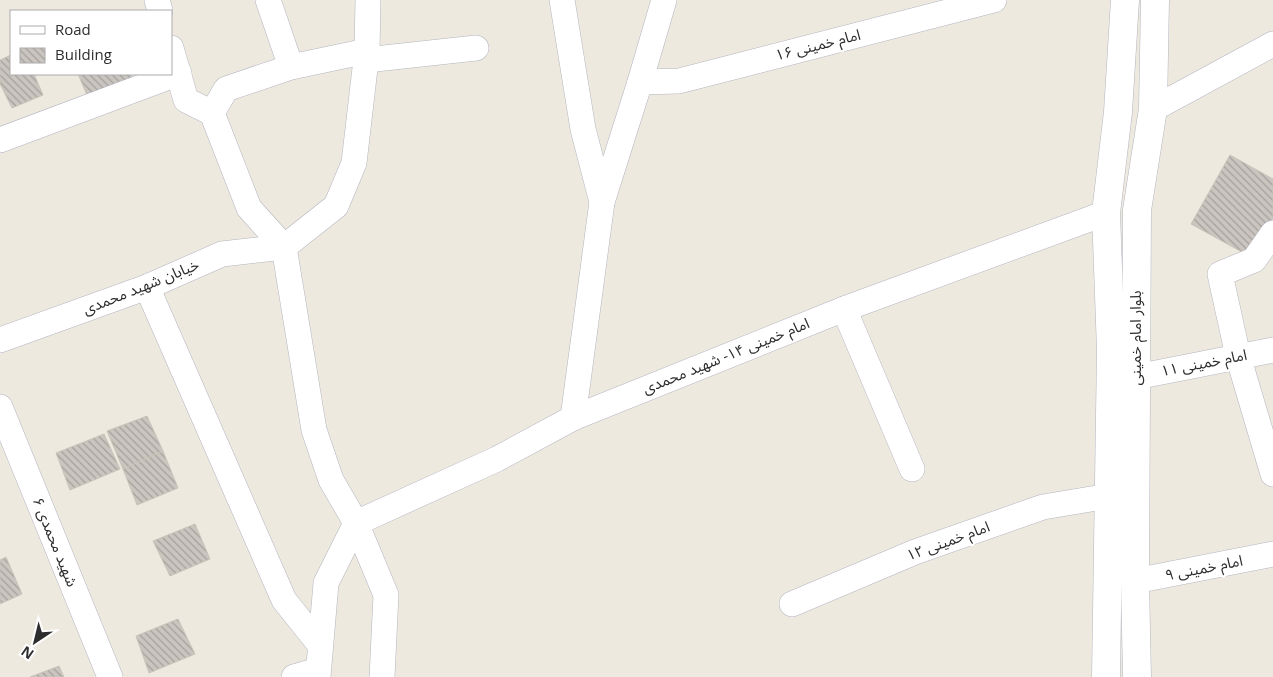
<svg xmlns="http://www.w3.org/2000/svg" width="1273" height="677" font-family="'Open Sans','Noto Sans Arabic',sans-serif">
	<style>
		.building { fill: url(#building-back-hatch); stroke: #cac5b9 }
		.lines { fill: none; stroke-linecap: round; stroke-linejoin: round }
		.street-casing { stroke: #b3b5c0; stroke-width: 26 }
		.secondary-casing { stroke: #b3b5c0; stroke-width: 29 }
		.street { stroke: #fff; stroke-width: 25 }
		.secondary { stroke: #fff; stroke-width: 28 }
		.labels { text-anchor: middle; stroke-width: 4.5; stroke-linejoin: round; paint-order: stroke }
		.street-label { font-size: 15px; fill: #2d2d2d; stroke: #fff }
	</style>
	<defs>
		<pattern id="building-back-hatch" width="6" height="6" patternUnits="userSpaceOnUse" patternTransform="scale(1.25)"><rect width="6" height="6" fill="#cac5bf"/><path d="M-1 5l2 2M0 0l6 6M5-1l2 2" fill="none" stroke="#a4a09c"/></pattern>
	</defs>
	<rect width="100%" height="100%" fill="#eee9df"/>
	<g class="building">
		<path d="M11 55V74H34L43 95 12 108 0 84V60Z"/>
		<path d="M78 74H130L132 78 87 95Z"/>
		<path d="M1230 155 1273 179V218L1251 257 1191 224Z"/>
		<path d="M147 416 163 451 123 469 107 431Z"/>
		<path d="M104 434 120 469 70 490 56 453Z"/>
		<path d="M163 451 178 488 137 505 123 469Z"/>
		<path d="M195 524 210 559 170 576 153 541Z"/>
		<path d="M6 557 22 594 0 604V560Z"/>
		<path d="M178 619 195 654 149 673 136 636Z"/>
		<path d="M59 666 64 677H30Z"/>
	</g>
	<g class="lines">
		<defs>
			<g id="street">
				<path d="M157 0 160 11"/>
				<path d="M268 0 291 67"/>
				<path d="M562 0 583 129 602 202"/>
				<path d="M171 48 186 100 212 113 249 208 284 247 314 430 331 480 356 523 386 595 382 677"/>
				<path d="M366 60 476 48"/>
				<path d="M640 82 679 81 994 0"/>
				<path d="M1153 109 1273 44"/>
				<path d="M212 113 226 89 291 67 367 51"/>
				<path d="M0 140 179 73"/>
				<path d="M1273 233 1254 260 1220 274 1238 356 1273 474"/>
				<path d="M284 247 336 206 354 163 367 51 368 0"/>
				<path d="M147 287 284 600 320 645"/>
				<path d="M844 309 912 469"/>
				<path d="M0 340 147 287 222 254 284 247"/>
				<path d="M1136 377 1273 350"/>
				<path d="M0 407 110 677"/>
				<path d="M573 418 602 202 640 82 664 0"/>
				<path d="M356 523 497 459 573 418 844 309 1106 213"/>
				<path d="M1135 581 1273 554"/>
				<path d="M792 604 915 552 1043 507 1109 496"/>
				<path d="M294 677 318 670"/>
				<path d="M318 677 326 583 356 523"/>
			</g>
			<g id="secondary">
				<path d="M1106 677 1111 350 1106 213 1118 112 1125 0"/>
				<path d="M1137 677 1135 581 1137 210 1153 109 1155 0"/>
			</g>
		</defs>
		<use href="#street" class="street-casing"/>
		<use href="#secondary" class="secondary-casing"/>
		<use href="#street" class="street"/>
		<use href="#secondary" class="secondary"/>
	</g>
	<g class="labels">
		<g class="street-label">
			<text transform="translate(818 45) rotate(-14)" y="5">امام خمینی ۱۶</text>
			<text transform="translate(141 287) rotate(-22)" y="5">خیابان شهید محمدی</text>
			<text transform="translate(1136 338) rotate(-90)" y="5">بلوار امام خمینی</text>
			<text transform="translate(726 356) rotate(-22)" y="5">امام خمینی ۱۴- شهید محمدی</text>
			<text transform="translate(1204 363) rotate(-11)" y="5">امام خمینی ۱۱</text>
			<text transform="translate(948 541) rotate(-20)" y="5">امام خمینی ۱۲</text>
			<text transform="translate(55 542) rotate(68)" y="5">شهید محمدی ۶</text>
			<text transform="translate(1204 568) rotate(-11)" y="5">امام خمینی ۹</text>
		</g>
	</g>
	<rect x="10" y="10" width="162" height="65" fill="#ffffff" stroke="#ababab"/>
	<rect x="20" y="26" width="25" height="8" fill="#ffffff" stroke="#ababab"/>
	<text x="55" y="35" font-size="15" fill="#2d2d2d">Road</text>
	<rect x="20" y="48" width="25" height="15" fill="url(#building-back-hatch)" stroke="#ababab"/>
	<text x="55" y="60" font-size="15" fill="#2d2d2d">Building</text>
	<g transform="translate(35 642) rotate(215)" stroke="#ffffff" stroke-width="4" paint-order="stroke">
	<path d="M0-4L9 19L0 12L-9 19Z" fill="#2d2d2d"/>
	<text y="-8" font-size="14" font-weight="bold" text-anchor="middle" fill="#2d2d2d">N</text>
	</g>
</svg>
